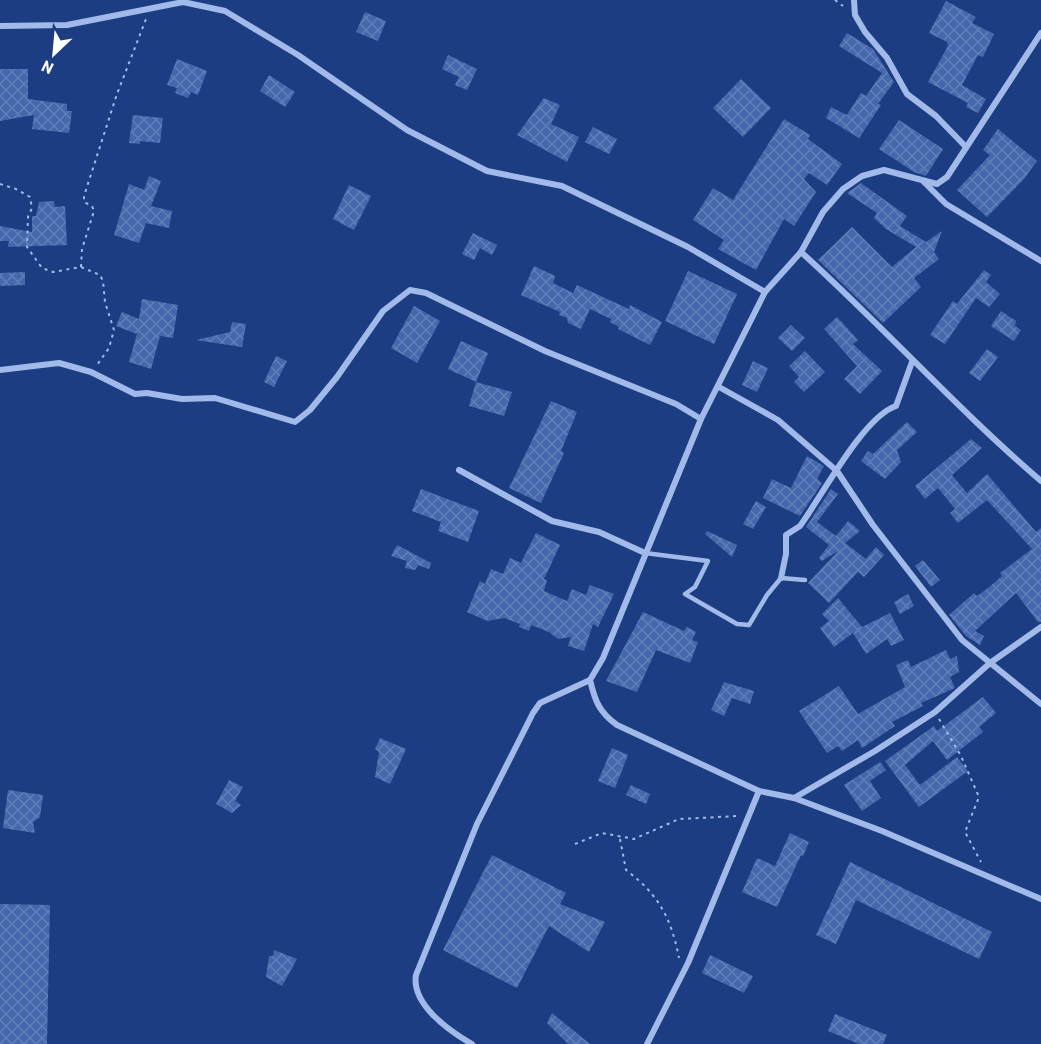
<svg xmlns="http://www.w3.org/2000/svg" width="1041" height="1044" font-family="Barlow,sans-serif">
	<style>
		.building { fill: url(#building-cross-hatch) }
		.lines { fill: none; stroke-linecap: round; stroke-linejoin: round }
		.path { stroke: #a2baea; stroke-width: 2; stroke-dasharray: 3 4.5; stroke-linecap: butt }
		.lane { stroke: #a2baea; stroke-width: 4.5 }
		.street { stroke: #a2baea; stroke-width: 6 }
	</style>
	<defs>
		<pattern id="building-cross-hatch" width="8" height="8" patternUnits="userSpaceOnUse" patternTransform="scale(1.5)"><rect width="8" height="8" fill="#4567ab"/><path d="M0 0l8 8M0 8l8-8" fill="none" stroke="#617eb8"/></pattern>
	</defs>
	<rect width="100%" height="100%" fill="#1d3d82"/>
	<g class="building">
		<path d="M946 1 976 17 972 23 994 34 983 57 978 55 962 85 986 99 978 113 966 107 968 103 928 82 948 46 947 42 929 33Z"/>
		<path d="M365 12 386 21 378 41 356 32Z"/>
		<path d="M847 33 873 49 894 82 878 104 881 105 859 138 826 118 831 107 847 115 861 93 866 96 882 73 839 46Z"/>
		<path d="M448 55 477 69 467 90 455 85 459 77 442 69Z"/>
		<path d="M177 59 207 71 198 95 191 92 188 98 175 93 177 88 167 85Z"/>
		<path d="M0 69H28V99L67 104V111H72L69 133 32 129 34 115 0 121Z"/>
		<path d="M269 75 295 92 285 107 260 91Z"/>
		<path d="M741 79 771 108 743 137 713 108Z"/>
		<path d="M544 98 560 105 551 124 579 137 567 162 517 135Z"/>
		<path d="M133 115 163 118 160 143 140 141V144L129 143Z"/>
		<path d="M784 119 810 135 808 139 842 164 827 185 809 173 804 179 816 192 794 226 784 219 756 270 718 249 724 240 693 220 713 188 733 200Z"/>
		<path d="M899 120 943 149 926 176 914 172 879 149Z"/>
		<path d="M593 127 617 139 609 154 585 142Z"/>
		<path d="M998 129 1037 161 1024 179 987 217 957 190 990 155 983 150Z"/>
		<path d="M149 176 161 181 151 206 172 211 169 228 146 223 139 243 114 235 129 184 144 190Z"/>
		<path d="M861 183 907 216 900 226 926 242 942 231 934 252 939 259 914 278 921 287 883 323 818 260 852 227 892 267 916 247 886 229 874 218 877 213 847 193Z"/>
		<path d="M349 185 371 196 354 230 333 219Z"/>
		<path d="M54 201 55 207 65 206 67 245 8 247 9 241H0V226L32 232V216H36L39 202Z"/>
		<path d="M473 233 497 245 492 255 480 248 474 260 462 254Z"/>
		<path d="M534 266 555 276 553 283 573 293 577 285 629 309 630 305 662 322 650 345 618 329 619 327 610 322 611 319 590 309 581 329 568 323 567 318 559 315 560 312 521 295Z"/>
		<path d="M984 270 991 275 986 282 1000 294 989 307 976 298 945 344 930 335 953 301 957 304Z"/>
		<path d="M688 271 737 294 714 344 665 321Z"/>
		<path d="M25 272V285L0 286V273Z"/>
		<path d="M142 299 178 305 173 338 160 336 151 369 129 362 137 334 116 326 122 312 139 319Z"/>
		<path d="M414 306 440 321 417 363 391 348Z"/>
		<path d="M1001 311 1016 321 1015 326 1021 330 1014 341 991 326Z"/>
		<path d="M837 317 858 340 853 344 882 371 860 394 844 379 857 366 824 329Z"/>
		<path d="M232 322 246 324 242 347 196 340 230 332Z"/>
		<path d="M791 325 805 338 792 351 778 338Z"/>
		<path d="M461 341 488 353 476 382 448 369Z"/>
		<path d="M987 349 998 357 980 381 969 373Z"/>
		<path d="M805 351 825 372 804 392 794 382 799 377 789 366Z"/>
		<path d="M276 356 287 361 274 387 264 382Z"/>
		<path d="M753 361 768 368 757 392 742 385Z"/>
		<path d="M476 382 512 392 504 416 469 406Z"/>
		<path d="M551 401 577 412 561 451 564 453 541 503 509 488Z"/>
		<path d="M907 422 917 432 897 450 901 462 885 479 861 461 868 451 873 454Z"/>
		<path d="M971 439 982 448 952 475 967 493 987 474 1036 532 1041 528V622H1038L1016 593 975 631 984 636 980 645 966 636 949 615 974 593 977 596 988 588 1002 576 1000 573 1032 549 987 500 958 523 950 513 955 509 938 488 925 499 915 486Z"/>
		<path d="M807 456 824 466 817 479 822 483 800 516 763 498 772 479 791 488Z"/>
		<path d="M421 489 479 511 468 542 438 531 441 522 412 511Z"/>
		<path d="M831 489 838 494 817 522 836 536 848 521 860 531 845 543 866 559 876 547 884 555 864 577 858 572 829 603 808 583 838 551 822 561 819 558 829 545 806 527Z"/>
		<path d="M756 501 766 507 753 529 743 524Z"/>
		<path d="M707 531 737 545 732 557 705 534Z"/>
		<path d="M536 533 560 545 544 579 547 580 544 591 567 601 572 589 586 595 590 585 614 594 598 627 593 624 584 651 568 646 571 637 558 639 549 632 531 625 529 631 519 627 520 624 504 618 487 621 467 612 480 581 485 584 491 569 503 574 510 558 521 563Z"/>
		<path d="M397 545 431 563 429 569 418 565 415 570 405 568 407 561 391 556Z"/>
		<path d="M923 560 940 580 931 587 915 566Z"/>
		<path d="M908 594 914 606 900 614 894 602Z"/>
		<path d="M838 598 862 627 890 613 904 640 891 646 887 639 866 654 853 633 834 647 820 628 829 621 822 614Z"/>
		<path d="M643 612 684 631 687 627 696 632 692 640 698 642 690 663 656 650 637 692 606 681Z"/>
		<path d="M946 650 950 659 957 656 959 672 950 677 955 688 921 703 923 706 892 722 895 726 862 748 858 740 842 751 838 746 827 753 799 711 839 686 858 714 905 687 896 665 908 660 911 667Z"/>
		<path d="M724 682 754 691 750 704 732 698 724 716 711 710Z"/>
		<path d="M983 697 996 713 979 727 983 732 947 760 933 741 905 765 920 785 957 757 968 771 919 807 885 761 934 726 937 731Z"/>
		<path d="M380 738 406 749 390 784 375 777 379 752 375 749Z"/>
		<path d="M612 748 628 755 615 788 598 781Z"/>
		<path d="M880 762 886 770 870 781 881 798 862 811 844 785Z"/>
		<path d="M229 780 243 787 235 801 241 805 232 813 216 804Z"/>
		<path d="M631 785 650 794 646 804 626 795Z"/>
		<path d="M8 790 43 795 40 817 33 822 35 833 3 828Z"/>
		<path d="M790 833 809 842 803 856 801 855 777 907 742 892 757 858 775 866Z"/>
		<path d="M492 855 566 893 560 904 605 922 589 952 549 926 517 988 443 950Z"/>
		<path d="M850 862 992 932 979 959 856 900 836 944 816 935Z"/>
		<path d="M0 904 50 905 47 1044H0Z"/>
		<path d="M274 950 297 959 282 986 266 977 269 956H273Z"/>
		<path d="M710 955 753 976 744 993 702 973Z"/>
		<path d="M552 1013 590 1044H568L547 1023Z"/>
		<path d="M835 1014 887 1035 883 1044H859L828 1031Z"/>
	</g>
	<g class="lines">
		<g class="path">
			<path d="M835 0 843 6"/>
			<path d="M0 184 16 189 30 197 32 208 28 217 27 247 42 268 53 272 81 267 100 275 103 281 105 302 114 330 109 348 97 365"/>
			<path d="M81 267 82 249 94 211 92 206 84 202V196L117 94 146 19"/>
			<path d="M939 719 961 756 979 797 965 832 981 862"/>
			<path d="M620 839 626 870C658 894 671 917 679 958"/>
			<path d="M575 844 602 833 634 839 679 819 738 816"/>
		</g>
		<path class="lane" d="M645 553 708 561 695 587 685 594 737 624 749 625 767 595 781 578 805 580"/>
		<g class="street">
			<path d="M854 0 855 15 865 32 887 58 907 94 936 116 966 147"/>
			<path d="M0 26 67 25 183 2 225 11 298 55 407 130 487 171 562 186 688 247 765 292"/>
			<path d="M923 181 946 204 1041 261"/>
			<path d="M801 252C883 326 957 409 1041 481"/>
			<path d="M0 370 59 363 91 372 135 394 147 393 182 399 215 398 295 422 310 410 337 377 383 311 410 290 426 293 545 351 676 404 701 419"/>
			<path d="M719 387 778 420 837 471 873 525 962 640 1041 704"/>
			<path d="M459 470 552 521 599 532 645 553"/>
			<path d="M781 578 786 554V535L800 526C822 496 863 417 896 406L912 362"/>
			<path d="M590 680C595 701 599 712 617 725L759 791 794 798 882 831 1041 899"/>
			<path d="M794 798 875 751 935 712 990 663 1041 627"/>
			<path d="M472 1044C449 1031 411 1004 416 975L477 824 533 713 540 703 590 680 603 658 701 419 765 292 801 252 823 212 843 189 862 176 884 170 937 184 947 177 1041 33"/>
			<path d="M647 1044 688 963 759 791"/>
		</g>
	</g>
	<g transform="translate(54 54) rotate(206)" stroke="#1d3d82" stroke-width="4.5" paint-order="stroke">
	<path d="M0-4.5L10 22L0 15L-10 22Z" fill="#ffffff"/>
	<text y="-9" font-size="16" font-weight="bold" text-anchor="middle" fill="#ffffff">N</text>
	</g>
</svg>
